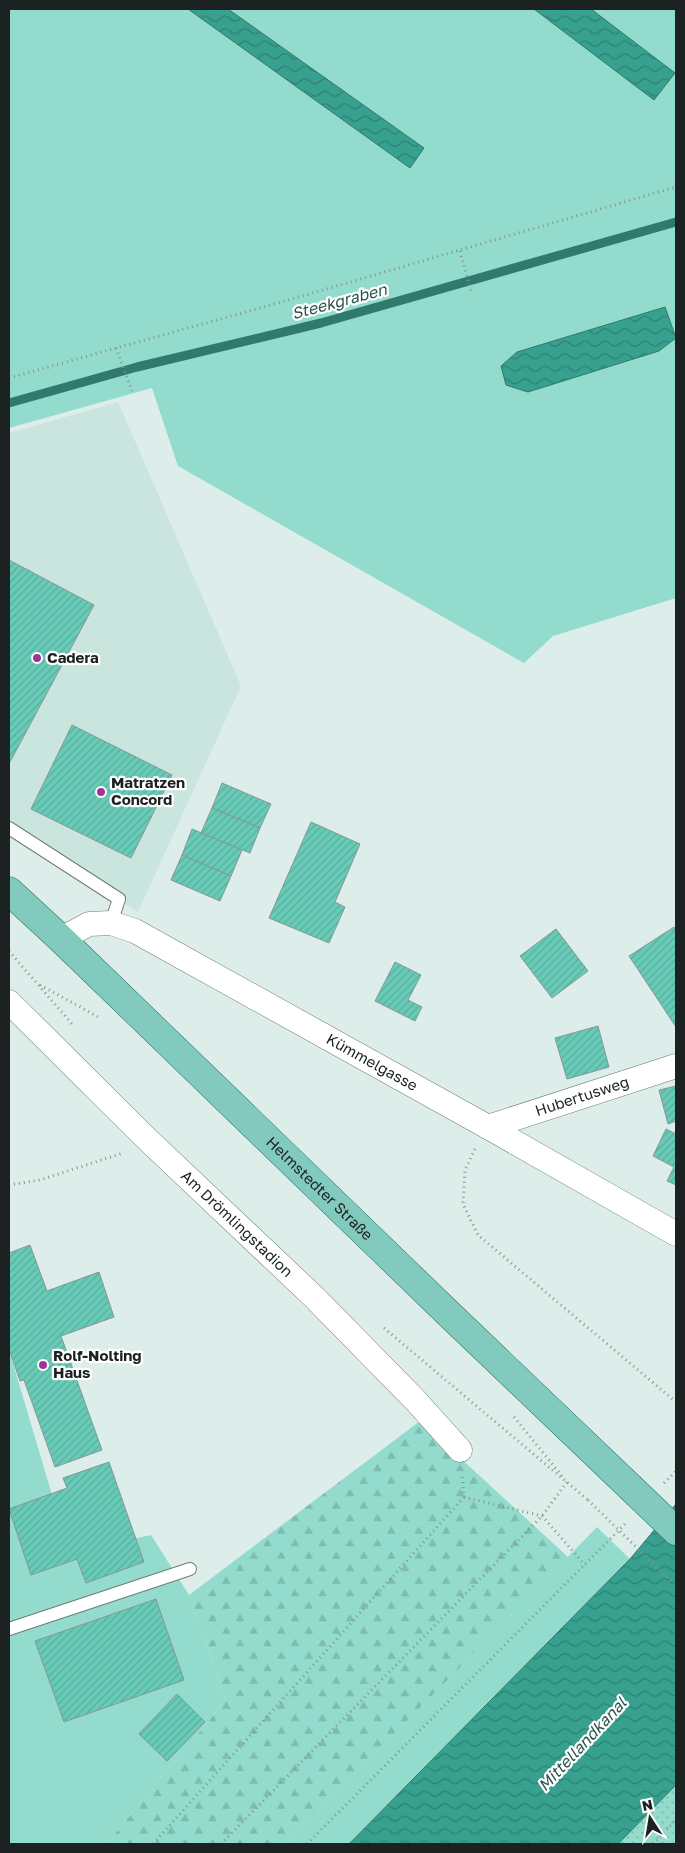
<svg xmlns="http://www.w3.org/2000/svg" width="685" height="1853" font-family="'Golos Text',sans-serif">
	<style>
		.built { fill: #cae4de }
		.grass { fill: url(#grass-dots) }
		.forest { fill: url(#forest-firs) }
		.green { fill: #93dbcc }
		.water { fill: url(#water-waves); stroke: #2f7a6d }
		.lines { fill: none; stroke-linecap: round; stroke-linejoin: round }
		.stream { stroke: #2f7a6d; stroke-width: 9 }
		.building { fill: url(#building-hatch); stroke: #879793 }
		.lane-casing { stroke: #6d7c78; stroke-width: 14 }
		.street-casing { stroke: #6d7c78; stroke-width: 25 }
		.primary-casing { stroke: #29786b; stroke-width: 29 }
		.path { stroke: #889491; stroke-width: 3; stroke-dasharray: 1 4; stroke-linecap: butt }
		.lane { stroke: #fff; stroke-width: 12 }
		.street { stroke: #fff; stroke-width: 24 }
		.primary { stroke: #83cabe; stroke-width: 28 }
		.primary-bridge-casing { stroke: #29786b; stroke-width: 29; stroke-linecap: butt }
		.path-bridge { stroke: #889491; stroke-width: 3; stroke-dasharray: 1 4; stroke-linecap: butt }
		.primary-bridge { stroke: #83cabe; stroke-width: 28 }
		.poi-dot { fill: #9c3599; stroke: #fff; stroke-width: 2 }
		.labels { text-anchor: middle; stroke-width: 4.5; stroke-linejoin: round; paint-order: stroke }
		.poi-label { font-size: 15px; font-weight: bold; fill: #1c2221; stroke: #fff; text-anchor: start }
		.street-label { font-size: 15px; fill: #1c2221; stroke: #fff }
		.water-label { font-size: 16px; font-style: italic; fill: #28554c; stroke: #fff }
	</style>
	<defs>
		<pattern id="grass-dots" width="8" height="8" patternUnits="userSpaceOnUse" patternTransform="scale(1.25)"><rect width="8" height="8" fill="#93dbcc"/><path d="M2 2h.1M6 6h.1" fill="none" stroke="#7ebcaf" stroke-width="1.8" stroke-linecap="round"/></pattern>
		<pattern id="forest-firs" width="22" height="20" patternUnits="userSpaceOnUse" patternTransform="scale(1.25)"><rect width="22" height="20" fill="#93dbcc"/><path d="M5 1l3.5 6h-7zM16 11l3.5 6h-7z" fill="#7ebcaf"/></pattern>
		<pattern id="water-waves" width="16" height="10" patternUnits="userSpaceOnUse" patternTransform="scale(1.25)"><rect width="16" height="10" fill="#37a08e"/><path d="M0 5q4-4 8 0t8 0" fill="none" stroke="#2e8274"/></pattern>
		<pattern id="building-hatch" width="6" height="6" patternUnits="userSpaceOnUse" patternTransform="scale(1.25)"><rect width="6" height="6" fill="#67cbb8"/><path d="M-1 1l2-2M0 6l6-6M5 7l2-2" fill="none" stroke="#59ae9e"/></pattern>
	</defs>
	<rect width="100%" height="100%" fill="#ddeeea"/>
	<path class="built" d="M118 402 241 686 138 912 82 878 9 828V433Z"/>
	<path class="grass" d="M676 1785V1844H618Z"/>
	<path class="forest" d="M420 1421 568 1557 287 1844H106L226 1700 189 1595Z"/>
	<g class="green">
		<path d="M9 9H676V598L553 636 524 663 178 466 152 388 9 428Z"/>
		<path d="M9 1350 69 1552 151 1535 189 1595 226 1700 106 1844H9Z"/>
		<path d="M597 1527 630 1559 349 1844H287Z"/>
	</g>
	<g class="water">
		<path d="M188 9H228L424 148 410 168Z"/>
		<path d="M534 9H591L675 73 654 100Z"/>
		<path d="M665 307 676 338 659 351 528 392 506 385 501 366 517 352Z"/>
		<path d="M676 1504V1785L618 1844H349L630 1559Z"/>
	</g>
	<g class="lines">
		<path class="stream" d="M9 403 137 367 321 323 676 222"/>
	</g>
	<g class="building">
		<path d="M9 560 94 605 10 762 9 761Z"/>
		<path d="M72 725 172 775 131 858 31 809Z"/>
		<path d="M222 783 271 804 260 828 212 808Z"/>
		<path d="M212 808 260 828 250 853 201 833Z"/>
		<path d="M311 822 360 844 335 902 345 907 329 943 269 918Z"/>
		<path d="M192 829 242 850 231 876 182 855Z"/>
		<path d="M182 855 231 876 220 901 171 880Z"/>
		<path d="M674 927 676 931V1027L629 956Z"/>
		<path d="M556 929 588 971 552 998 520 956Z"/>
		<path d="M395 962 421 975 408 1000 422 1007 415 1021 375 1001Z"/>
		<path d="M598 1026 609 1067 567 1079 555 1038Z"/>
		<path d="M676 1086V1121L668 1124 659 1090Z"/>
		<path d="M666 1129 676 1134V1185L667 1181 674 1167 653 1156Z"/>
		<path d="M30 1245 47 1291 99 1272 114 1317 61 1336 102 1450 55 1467 24 1380 20 1381 9 1349V1253Z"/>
		<path d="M109 1462 144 1562 86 1583 77 1559 31 1575 9 1509 67 1488 63 1478Z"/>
		<path d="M156 1599 184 1680 64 1722 35 1641Z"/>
		<path d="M177 1694 205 1722 167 1761 139 1734Z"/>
	</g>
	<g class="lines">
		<defs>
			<g id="lane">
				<path d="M9 828 119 899 111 923"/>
				<path d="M9 1629 190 1569"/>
			</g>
			<g id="street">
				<path id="s1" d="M61 939 89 924 111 923 135 931 488 1127 676 1234"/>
				<path id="s2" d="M9 1002 148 1140 315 1298 416 1401 460 1450"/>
				<path id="s3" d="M488 1127 676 1066"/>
			</g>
			<g id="primary">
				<path id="s4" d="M9 891 61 939 452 1317 630 1487"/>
			</g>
		</defs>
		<use href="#lane" class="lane-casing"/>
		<use href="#street" class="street-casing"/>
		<use href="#primary" class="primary-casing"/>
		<g class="path">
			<path d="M460 251 471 291"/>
			<path d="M116 348 132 391"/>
			<path d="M9 378 292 299 676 187"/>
			<path d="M9 951 72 1024"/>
			<path d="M40 985 100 1018"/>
			<path d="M475 1149 465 1170 463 1204 478 1235 676 1402"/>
			<path d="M9 1185 40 1180 123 1153"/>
			<path d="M384 1328 588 1500"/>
			<path d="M514 1417 562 1476"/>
			<path d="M664 1483 676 1471"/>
			<path d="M464 1497 542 1516 585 1565"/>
			<path d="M153 1844 464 1497 462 1474"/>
			<path d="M221 1844 542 1516 567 1482"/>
			<path d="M307 1844 627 1522"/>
			<path d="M653 1844 676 1820"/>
		</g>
		<use href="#lane" class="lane"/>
		<use href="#street" class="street"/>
		<use href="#primary" class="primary"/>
		<defs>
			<path id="primary-bridge" d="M630 1487 676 1531"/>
		</defs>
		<use href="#primary-bridge" class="primary-bridge-casing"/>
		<path class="path-bridge" d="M588 1500 676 1586"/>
		<use href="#primary-bridge" class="primary-bridge"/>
	</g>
	<g class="poi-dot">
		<circle cx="37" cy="658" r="5"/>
		<circle cx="101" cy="792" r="5"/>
		<circle cx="43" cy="1365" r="5"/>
	</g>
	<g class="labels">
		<g class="poi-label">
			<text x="47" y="663">Cadera</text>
			<text x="111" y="788">Matratzen<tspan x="111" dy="17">Concord</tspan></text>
			<text x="53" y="1361">Rolf-Nolting<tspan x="53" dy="17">Haus</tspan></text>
		</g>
		<g class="street-label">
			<text dy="5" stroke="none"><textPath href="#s1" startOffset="350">Kümmelgasse</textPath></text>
			<text dy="5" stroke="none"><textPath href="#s3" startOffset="99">Hubertusweg</textPath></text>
			<text dy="5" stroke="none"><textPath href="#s4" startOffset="430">Helmstedter Straße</textPath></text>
			<text dy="5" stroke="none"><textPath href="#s2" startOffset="318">Am Drömlingstadion</textPath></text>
		</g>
		<g class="water-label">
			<text transform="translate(339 301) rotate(-15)" y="6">Steekgraben</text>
			<text transform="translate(582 1744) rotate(-47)" y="6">Mittellandkanal</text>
		</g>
	</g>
	<rect width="685" height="1853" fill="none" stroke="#1c2221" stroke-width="20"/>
	<g transform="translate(650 1818) rotate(348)" stroke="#ffffff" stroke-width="4" paint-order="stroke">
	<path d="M0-4L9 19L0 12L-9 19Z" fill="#1c2221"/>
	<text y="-8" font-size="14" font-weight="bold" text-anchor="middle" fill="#1c2221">N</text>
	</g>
</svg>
